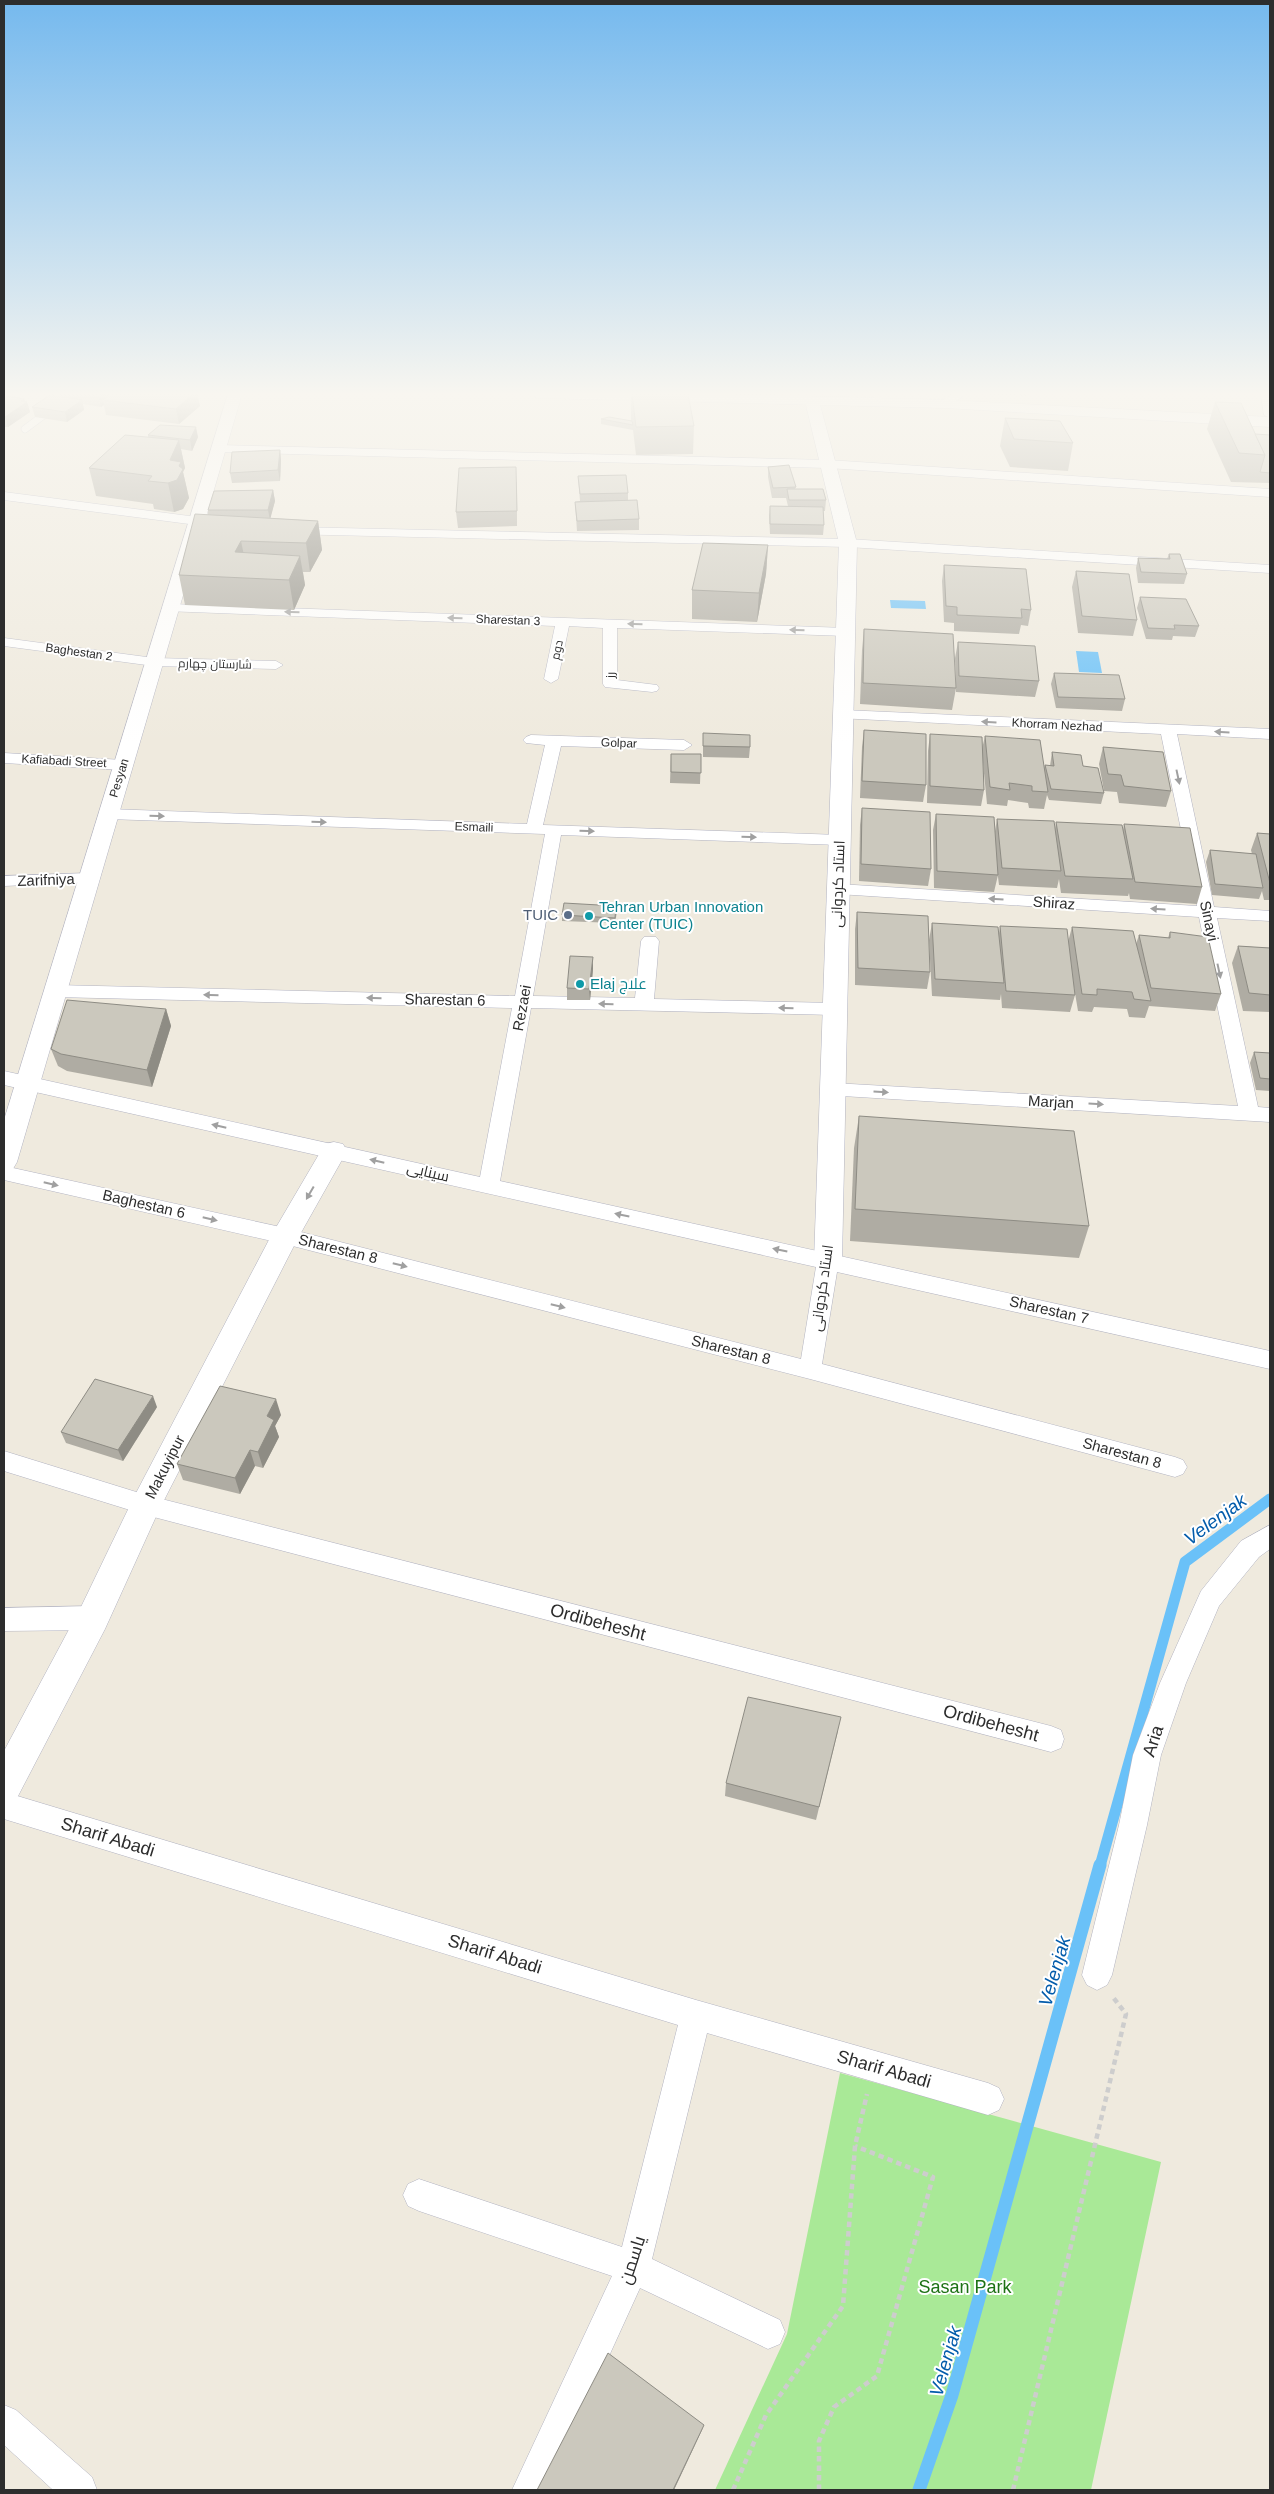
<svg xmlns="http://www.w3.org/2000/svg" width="1274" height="2494" font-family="Arial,Cairo,sans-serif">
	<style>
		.green { fill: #a9e997 }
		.water { fill: #6ac1f8 }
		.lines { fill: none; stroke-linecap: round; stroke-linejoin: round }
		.stream-far1 { stroke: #6ac1f8; stroke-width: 11 }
		.stream { stroke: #6ac1f8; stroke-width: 13 }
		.service-casing { stroke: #b2b3c1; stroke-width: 8 }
		.minor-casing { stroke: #b2b3c1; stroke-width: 1 }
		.tertiary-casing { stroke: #b2b3c1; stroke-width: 1 }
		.secondary-casing { stroke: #b2b3c1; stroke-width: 1 }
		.path { stroke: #cdcdcd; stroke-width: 4.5; stroke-dasharray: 5.5 4; stroke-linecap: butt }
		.service { stroke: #fff; stroke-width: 7 }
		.minor { fill: #fff; fill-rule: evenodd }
		.tertiary { fill: #fff; fill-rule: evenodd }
		.secondary { fill: #fff; fill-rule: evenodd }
		.wall { fill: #afaca3 }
		.shaded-wall { fill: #8e8c84 }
		.building { fill: #cbc8bd; stroke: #8e8c84 }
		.oneway { fill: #a0a0a0 }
		.service-dot { fill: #5c6f8a; stroke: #fff; stroke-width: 2 }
		.culture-dot { fill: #0f9aa8; stroke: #fff; stroke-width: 2 }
		.labels { text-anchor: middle; stroke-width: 4; stroke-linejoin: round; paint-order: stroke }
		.far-street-label { font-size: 12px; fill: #2d2d2d; stroke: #fff }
		.street-label { font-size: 15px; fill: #2d2d2d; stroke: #fff }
		.culture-label { font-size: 15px; fill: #0d838f; stroke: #fff; text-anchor: start }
		.service-label { font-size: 15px; fill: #4e5e75; stroke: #fff; text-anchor: end }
		.near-street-label { font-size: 18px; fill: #2d2d2d; stroke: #fff }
		.near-park-label { font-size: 18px; fill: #1d7215; stroke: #fff }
		.near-water-label { font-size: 19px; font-style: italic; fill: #035cab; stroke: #fff }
	</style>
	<rect width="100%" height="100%" fill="#efeade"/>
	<path class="green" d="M840 2073 1161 2162 1091 2490H715L787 2334Z"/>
	<g class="water">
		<path d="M890 600 925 601 926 609 891 608Z"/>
		<path d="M1076 651 1098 652 1102 673 1079 672Z"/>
	</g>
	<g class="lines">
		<path class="stream-far1" d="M1100 1866 1185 1562 1270 1499"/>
		<path class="stream" d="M919 2490 952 2395 1100 1865"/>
		<defs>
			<path id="service" d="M25 429 72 394"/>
			<g id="minor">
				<path d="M952 394H966L949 406H941V402Z"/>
				<path d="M1261 394H1270V418L1264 415Z"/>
				<path d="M218 445 828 460 1270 489V497L828 468 214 452 212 449Z"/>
				<path d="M4 492 197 517 203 521 197 525 4 500Z"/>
				<path d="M292 527 848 539 1270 565V573L848 547 287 534 285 531 287 528Z"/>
				<path d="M170 604 846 628 853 632 846 636 617 628V680L657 685 659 688 657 691 652 692 605 687 603 684V628L569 626 558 679 551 683 544 679 555 626 165 611 163 608Z"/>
				<path d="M4 638 154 658 276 661 283 665 276 669 154 666 4 646Z"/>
				<path d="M843 710 1270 729V739L1177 734 1214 907 1270 911V921L1217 918 1258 1107 1270 1108V1122L826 1095 823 1090 826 1085 833 1083 1238 1106 1199 917 838 894 832 893 829 889 832 885 838 884 1197 906 1161 734 838 718 835 715 838 712Z"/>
				<path d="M531 735 684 740 692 745 684 750 561 746 543 825 840 835 846 836 848 840 846 844 840 845 561 835 533 996 635 998 641 941 644 937H656L659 941 654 999 835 1003 842 1005 844 1009 842 1013 835 1015 531 1008 500 1181 1270 1351V1369L837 1272 822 1364 1175 1457 1183 1460 1187 1467 1183 1474 1175 1477 810 1379 285 1244 4 1180V1166L285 1228 801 1359 816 1267 4 1085V1071L480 1177 512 1008 55 997 49 995 46 991 49 987 55 985 515 996 545 834 108 819 100 814 108 809 527 824 545 745 526 743 523 740 526 737Z"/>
				<path d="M4 753 123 760 131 765 123 770 4 763Z"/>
				<path d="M89 873 95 874 98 878 95 882 4 886V876Z"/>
				<path d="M4 1451 146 1495 1051 1726 1061 1730 1064 1739 1061 1748 1051 1752 146 1515 4 1471Z"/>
				<path d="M1270 1525V1549L1259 1557 1219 1606 1186 1683 1161 1755 1147 1825 1112 1975 1107 1985 1097 1990 1087 1985 1082 1975 1119 1825 1133 1755 1160 1683 1201 1591 1241 1541Z"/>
				<path d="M93 1606 102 1610 106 1618 102 1626 93 1630 4 1631V1608Z"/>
				<path d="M4 1792 696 2000 988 2083 999 2088 1004 2099 999 2110 988 2115 707 2033 652 2259 780 2320 785 2332 780 2344 768 2349 640 2288 548 2490H512L612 2276 419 2211 408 2206 403 2195 408 2184 419 2179 622 2247 678 2025 4 1819Z"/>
				<path d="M4 2405 16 2410 92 2477 97 2490H53L4 2445Z"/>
			</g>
			<g id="tertiary">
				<path d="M228 394H242L17 1162 13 1169 4 1171V1120Z"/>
				<path d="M812 397 819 401 857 543 842 1261 838 1268 828 1272 818 1268 814 1261 839 543 805 401Z"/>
				<path d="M334 1142 343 1144 347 1151 298 1238 159 1510 105 1629 17 1798 4 1803V1751L81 1607 135 1495 271 1236 325 1144Z"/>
			</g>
			<path id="secondary" d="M530 394H721L945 400 1270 417V427L945 408 537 398Z"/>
		</defs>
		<use href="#service" class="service-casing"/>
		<use href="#minor" class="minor-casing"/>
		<use href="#tertiary" class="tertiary-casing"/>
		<use href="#secondary" class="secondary-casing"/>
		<g class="path">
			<path d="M733 2490 766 2415 843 2306 855 2146 867 2094"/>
			<path d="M819 2490V2441L834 2407 877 2376 933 2177 855 2146"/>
			<path d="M1013 2490 1126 2014 1112 1996"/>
		</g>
		<use href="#service" class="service"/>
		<use href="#minor" class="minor"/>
		<use href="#tertiary" class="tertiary"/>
		<use href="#secondary" class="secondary"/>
	</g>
	<g class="wall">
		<path d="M57 394H197L200 406 179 424 106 415 104 405 101 407 83 404 84 410 67 422 35 417 32 407 58 396Z"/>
		<path d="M631 394 694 426 693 454 636 455 633 430 601 424V419L631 421Z"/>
		<path d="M987 394H1027L1026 396Z"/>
		<path d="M4 399H24L25 402H27L30 412 8 427H4Z"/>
		<path d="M1215 402 1255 434 1270 435V483L1231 482 1207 429Z"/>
		<path d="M1005 418 1073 443 1068 471 1010 467 1000 446Z"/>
		<path d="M148 435 198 437 192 451 181 449 185 468 183 472 189 498 183 509 174 512 154 509 153 504 96 496 89 468 148 437Z"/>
		<path d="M280 450 281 460 280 481 232 483 230 473Z"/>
		<path d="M768 467 796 487 795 489 826 500 825 511H823L824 525 823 535 770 534 769 516 770 506H788L786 498H772L768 477Z"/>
		<path d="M578 476 628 493V500L639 519V530L577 531 575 502 580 501Z"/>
		<path d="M517 482V526L458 528 456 512Z"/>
		<path d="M273 490 275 501 270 518 318 521 322 550 310 572H303L305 585 294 610 185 605 179 575 208 515V510Z"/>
		<path d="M768 545 766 574 757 622 692 619V590Z"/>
		<path d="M1169 554 1187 574 1184 584 1138 583 1136 568 1138 558 1167 559Z"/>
		<path d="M944 565 1031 610 1028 626 1021 625 1019 634 954 631V623L944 622 942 581Z"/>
		<path d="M1076 571 1137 620 1133 636 1078 633 1072 587Z"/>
		<path d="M1140 597 1199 626 1195 637 1173 636 1172 640 1146 639 1137 608Z"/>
		<path d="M864 629 956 688 952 710 860 704 862 650Z"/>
		<path d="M958 642 1039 681 1035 697 956 692 955 658Z"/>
		<path d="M1054 673 1125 699 1122 711 1056 708 1051 684Z"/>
		<path d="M864 730 926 785 923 802 860 798 862 747Z"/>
		<path d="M703 733 750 747 749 758 703 757Z"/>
		<path d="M930 734 982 749 985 736 1044 768 1045 765 1050 766 1052 752 1083 766 1104 793 1101 804 1049 800 1047 795 1044 809 1029 808 1028 803 1008 800 1007 806 987 804 983 763 984 790 981 806 927 803 928 751Z"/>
		<path d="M1103 747 1171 791 1166 807 1119 803 1117 792 1104 791 1099 764Z"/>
		<path d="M671 754H701L700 784 670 783Z"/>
		<path d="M862 808 931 869 928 886 859 881 860 825Z"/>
		<path d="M936 814 995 831 997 819 1055 829 1056 822 1123 830 1124 824 1202 887 1197 904 1130 899 1129 893 1128 896 1061 893 1059 879 1057 888 999 885 997 869 998 875 994 892 934 888 933 830Z"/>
		<path d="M1257 833 1270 834V900H1264L1262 891 1259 899 1212 895 1206 862 1210 850 1252 854 1251 850Z"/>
		<path d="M617 912 615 923 562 921V915Z"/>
		<path d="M857 912 930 972 927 989 855 985V929Z"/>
		<path d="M932 923 999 933 1000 926 1068 942 1072 927 1136 944 1139 935 1168 938 1170 932 1221 994 1215 1011 1149 1006 1145 1018 1129 1017 1127 1009 1094 1007 1092 1012 1078 1011 1073 981 1075 995 1070 1012 1002 1008 1001 994 1000 1000 932 996 929 940Z"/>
		<path d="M1238 946 1270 948V1012L1243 1011 1232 963Z"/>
		<path d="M593 969 590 1000H567V988Z"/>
		<path d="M166 1009 171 1026 152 1087 67 1071 58 1066 51 1049Z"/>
		<path d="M1254 1052 1270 1053V1091L1256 1090 1250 1063Z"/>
		<path d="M859 1116 1089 1226 1079 1258 850 1241 854 1148Z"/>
		<path d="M157 1407 123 1461 66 1443 61 1432Z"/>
		<path d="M281 1415 275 1426 279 1437 263 1468 255 1466 240 1494 183 1480 177 1464Z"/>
		<path d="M838 1731 816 1820 725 1796 726 1783Z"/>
	</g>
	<g class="shaded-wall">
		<path d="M103 394H119L103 400 104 405 101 407 99 397Z"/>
		<path d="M193 394H197L200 406 179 424 176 409Z"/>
		<path d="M24 399 25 403 27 402 30 412 8 427 5 417Z"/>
		<path d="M82 400 84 410 67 422 65 412Z"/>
		<path d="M196 427 198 437 192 451 190 440Z"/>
		<path d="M179 440 185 468 183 472 189 498 183 509 174 512 168 483 170 460Z"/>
		<path d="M280 450 281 460 280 481 278 470Z"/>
		<path d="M273 490 275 501 270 520 268 510Z"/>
		<path d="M318 521 322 550 310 572 306 543Z"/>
		<path d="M241 541 247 570 235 552Z"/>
		<path d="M768 545 766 574 757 622 759 593Z"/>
		<path d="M300 556 305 585 294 610 289 580Z"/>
		<path d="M593 957V969L590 1000 589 989Z"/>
		<path d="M166 1009 171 1026 152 1087 147 1070Z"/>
		<path d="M153 1396 157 1407 123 1461 118 1450Z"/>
		<path d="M276 1399 281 1415 275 1426 279 1437 263 1468 258 1452 267 1416Z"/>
		<path d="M250 1450 255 1466 240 1494 235 1478Z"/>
		<path d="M704 2425 702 2430 674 2490H673Z"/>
	</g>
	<g class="building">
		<path d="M81 394H103L99 397Z"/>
		<path d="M110 394H193L176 409 103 400Z"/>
		<path d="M632 394H688L694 426 636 427Z"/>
		<path d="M50 395 82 400 65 412 32 407Z"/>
		<path d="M8 396 24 399 21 401 27 402 5 417H4V399Z"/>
		<path d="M1215 402 1241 403 1265 455 1239 453Z"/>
		<path d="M609 417 632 421 633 425 601 419Z"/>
		<path d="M1005 418 1060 421 1073 443 1014 439Z"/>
		<path d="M160 425 196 427 190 440 148 435Z"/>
		<path d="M1255 434 1270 435V473L1260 472 1265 455Z"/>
		<path d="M125 435 179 440 170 460 181 462 179 466 183 469 177 480 168 483 148 481 152 476 89 468Z"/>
		<path d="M280 450 278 470 230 473 232 452Z"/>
		<path d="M789 465 796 487 773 488 768 467Z"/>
		<path d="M516 467 517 511 456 512 459 468Z"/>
		<path d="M626 475 628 493 580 494 578 476Z"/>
		<path d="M787 489H823L826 500H789Z"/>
		<path d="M273 490 268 510H208L214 491Z"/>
		<path d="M637 500 639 519 577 521 575 502Z"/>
		<path d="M770 506 823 507 824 525 770 524Z"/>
		<path d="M195 514 318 521 306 543 241 541 235 552 300 556 289 580 179 575Z"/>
		<path d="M703 543 768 545 759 593 692 590Z"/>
		<path d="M1169 554H1180L1187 574 1141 572 1138 558 1170 559Z"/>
		<path d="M944 565 1026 569 1031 610 1021 609 1022 618 957 615V607L946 606Z"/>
		<path d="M1076 571 1129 574 1137 620 1082 616Z"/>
		<path d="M1140 597 1186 599 1199 626 1174 625 1175 629 1148 628Z"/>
		<path d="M864 629 953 634 956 688 863 683Z"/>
		<path d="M958 642 1035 646 1039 681 959 676Z"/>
		<path d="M1054 673 1119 675 1125 699 1058 697Z"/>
		<path d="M864 730 926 734V785L862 781Z"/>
		<path d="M703 733 750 735V747L703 746Z"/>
		<path d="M930 734 982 737 984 790 930 786Z"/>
		<path d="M985 736 1040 740 1048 792 1032 791V786L1009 783 1010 790 990 787Z"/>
		<path d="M1103 747 1163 752 1171 791 1124 786 1121 775 1108 774Z"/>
		<path d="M1052 752 1081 755 1083 766 1098 768 1104 793 1051 789 1045 765 1054 766Z"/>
		<path d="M671 754H701V773L671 772Z"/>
		<path d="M862 808 930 812 931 869 861 864Z"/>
		<path d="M936 814 994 817 998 875 937 871Z"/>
		<path d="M997 819 1054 821 1061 871 1002 868Z"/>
		<path d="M1056 822 1122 825 1133 879 1065 876Z"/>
		<path d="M1124 824 1190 828 1202 887 1135 882Z"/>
		<path d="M1257 833 1270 834V883Z"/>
		<path d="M1210 850 1256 854 1263 888 1215 884Z"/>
		<path d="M564 903 616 906 615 918 562 915Z"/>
		<path d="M857 912 928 916 930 972 858 968Z"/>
		<path d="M932 923 998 927 1004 983 935 979Z"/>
		<path d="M1000 926 1067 929 1075 995 1006 991Z"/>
		<path d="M1072 927 1133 931 1151 1001 1134 999 1132 992 1097 989V995L1082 994Z"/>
		<path d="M1170 932 1208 937 1221 994 1151 988 1139 935 1170 938Z"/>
		<path d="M1238 946 1270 948V995L1249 993Z"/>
		<path d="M570 956 593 957 589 989 567 988Z"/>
		<path d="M67 1000 166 1009 147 1070 61 1054 51 1049Z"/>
		<path d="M1254 1052 1270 1053V1079L1260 1078Z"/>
		<path d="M859 1116 1074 1131 1089 1226 855 1209Z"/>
		<path d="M95 1379 153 1396 118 1450 61 1432Z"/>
		<path d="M220 1386 276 1399 267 1416 274 1420 258 1452 250 1450 235 1478 177 1464Z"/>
		<path d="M748 1697 841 1717 819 1807 726 1783Z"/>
		<path d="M608 2353 704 2425 673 2490H537Z"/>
	</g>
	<defs><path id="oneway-solid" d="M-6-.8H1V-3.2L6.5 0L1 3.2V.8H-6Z" transform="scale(1.25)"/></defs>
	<g class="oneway">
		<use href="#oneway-solid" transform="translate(292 612) rotate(-178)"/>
		<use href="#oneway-solid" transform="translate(455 618) rotate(-178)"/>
		<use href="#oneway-solid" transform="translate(635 624) rotate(-178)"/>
		<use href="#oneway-solid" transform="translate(797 630) rotate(-178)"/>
		<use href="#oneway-solid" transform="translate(989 722) rotate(-177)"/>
		<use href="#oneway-solid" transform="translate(1222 732) rotate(-177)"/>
		<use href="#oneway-solid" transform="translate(1178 777) rotate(78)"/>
		<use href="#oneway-solid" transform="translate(157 816) rotate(2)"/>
		<use href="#oneway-solid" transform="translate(319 822) rotate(2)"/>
		<use href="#oneway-solid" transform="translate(587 831) rotate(2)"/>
		<use href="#oneway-solid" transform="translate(749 837) rotate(2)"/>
		<use href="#oneway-solid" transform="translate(996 899) rotate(-176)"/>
		<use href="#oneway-solid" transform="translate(1158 909) rotate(-176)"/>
		<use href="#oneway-solid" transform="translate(1219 971) rotate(78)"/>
		<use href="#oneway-solid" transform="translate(211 995) rotate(-179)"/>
		<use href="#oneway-solid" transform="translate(374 998) rotate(-179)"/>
		<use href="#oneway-solid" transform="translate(606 1004) rotate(-179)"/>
		<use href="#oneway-solid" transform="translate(786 1008) rotate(-179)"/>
		<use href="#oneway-solid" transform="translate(881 1092) rotate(3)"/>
		<use href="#oneway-solid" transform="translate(1096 1104) rotate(3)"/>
		<use href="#oneway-solid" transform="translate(219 1126) rotate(-167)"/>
		<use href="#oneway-solid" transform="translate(377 1161) rotate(-167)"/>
		<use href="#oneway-solid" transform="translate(51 1184) rotate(13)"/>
		<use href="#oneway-solid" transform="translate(310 1193) rotate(120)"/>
		<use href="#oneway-solid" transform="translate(622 1215) rotate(-168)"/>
		<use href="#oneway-solid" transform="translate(210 1219) rotate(13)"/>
		<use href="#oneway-solid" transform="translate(780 1250) rotate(-168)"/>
		<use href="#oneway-solid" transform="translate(400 1265) rotate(14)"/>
		<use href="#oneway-solid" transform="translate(558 1306) rotate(14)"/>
	</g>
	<linearGradient id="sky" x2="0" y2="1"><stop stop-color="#75b9ee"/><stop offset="0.53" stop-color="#f8f6f0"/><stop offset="1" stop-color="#f8f6f0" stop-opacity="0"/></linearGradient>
	<rect width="1274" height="743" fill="url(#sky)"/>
	<circle class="service-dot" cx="568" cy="915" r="5"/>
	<g class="culture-dot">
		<circle cx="589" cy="916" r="5"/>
		<circle cx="580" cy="984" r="5"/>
	</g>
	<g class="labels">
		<g class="far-street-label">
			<text transform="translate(508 620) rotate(2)" y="4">Sharestan 3</text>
			<text transform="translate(557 650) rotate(-78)" y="4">دوم</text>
			<text transform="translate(79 652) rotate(8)" y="4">Baghestan 2</text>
			<text transform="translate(215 664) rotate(1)" y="4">شارستان چهارم</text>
			<text transform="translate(610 675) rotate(-90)" y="4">رز</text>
			<text transform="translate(1057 725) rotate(3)" y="4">Khorram Nezhad</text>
			<text transform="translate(619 743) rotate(2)" y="4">Golpar</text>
			<text transform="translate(64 761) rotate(3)" y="4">Kafiabadi Street</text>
			<text transform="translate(119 778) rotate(-73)" y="4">Pesyan</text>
			<text transform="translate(474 827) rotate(2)" y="4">Esmaili</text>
		</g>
		<g class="street-label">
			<text transform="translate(46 880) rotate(-2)" y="5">Zarifniya</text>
			<text transform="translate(838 884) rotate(-88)" y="5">استاد کردوانی</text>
			<text transform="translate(1054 903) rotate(4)" y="5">Shiraz</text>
			<text transform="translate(1209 921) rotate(78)" y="5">Sinayi</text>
			<text transform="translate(445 1000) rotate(1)" y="5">Sharestan 6</text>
			<text transform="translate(522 1008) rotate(-80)" y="5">Rezaei</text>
			<text transform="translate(1051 1102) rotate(3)" y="5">Marjan</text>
			<text transform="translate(428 1172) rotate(13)" y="5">سینایی</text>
			<text transform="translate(144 1204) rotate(13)" y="5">Baghestan 6</text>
			<text transform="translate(338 1249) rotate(14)" y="5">Sharestan 8</text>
			<text transform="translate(822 1288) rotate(-82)" y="5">استاد کردوانی</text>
			<text transform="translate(1049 1310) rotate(13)" y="5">Sharestan 7</text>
			<text transform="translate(731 1350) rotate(14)" y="5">Sharestan 8</text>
			<text transform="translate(1122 1453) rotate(15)" y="5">Sharestan 8</text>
			<text transform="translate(165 1467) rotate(-63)" y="5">Makuyipur</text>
		</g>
		<g class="culture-label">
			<text x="599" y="912">Tehran Urban Innovation<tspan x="599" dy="17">Center (TUIC)</tspan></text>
			<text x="590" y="989">Elaj علاج</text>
		</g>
		<g class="service-label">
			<text x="558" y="920">TUIC</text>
		</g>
		<g class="near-street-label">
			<text transform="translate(598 1622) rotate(15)" y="6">Ordibehesht</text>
			<text transform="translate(991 1723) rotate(15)" y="6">Ordibehesht</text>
			<text transform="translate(1153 1741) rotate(-72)" y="6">Aria</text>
			<text transform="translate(108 1837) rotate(17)" y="6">Sharif Abadi</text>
			<text transform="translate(495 1954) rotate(17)" y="6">Sharif Abadi</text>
			<text transform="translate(884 2069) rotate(16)" y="6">Sharif Abadi</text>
			<text transform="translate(632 2260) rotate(-72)" y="6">یاسمن</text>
		</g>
		<g class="near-park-label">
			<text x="965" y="2293">Sasan Park</text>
		</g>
		<g class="near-water-label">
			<text transform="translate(1215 1519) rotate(-36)" y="7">Velenjak</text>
			<text transform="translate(1054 1971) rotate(-74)" y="7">Velenjak</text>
			<text transform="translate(945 2361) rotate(-74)" y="7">Velenjak</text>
		</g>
	</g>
	<rect width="1274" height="2494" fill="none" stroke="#2d2d2d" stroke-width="10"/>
</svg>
